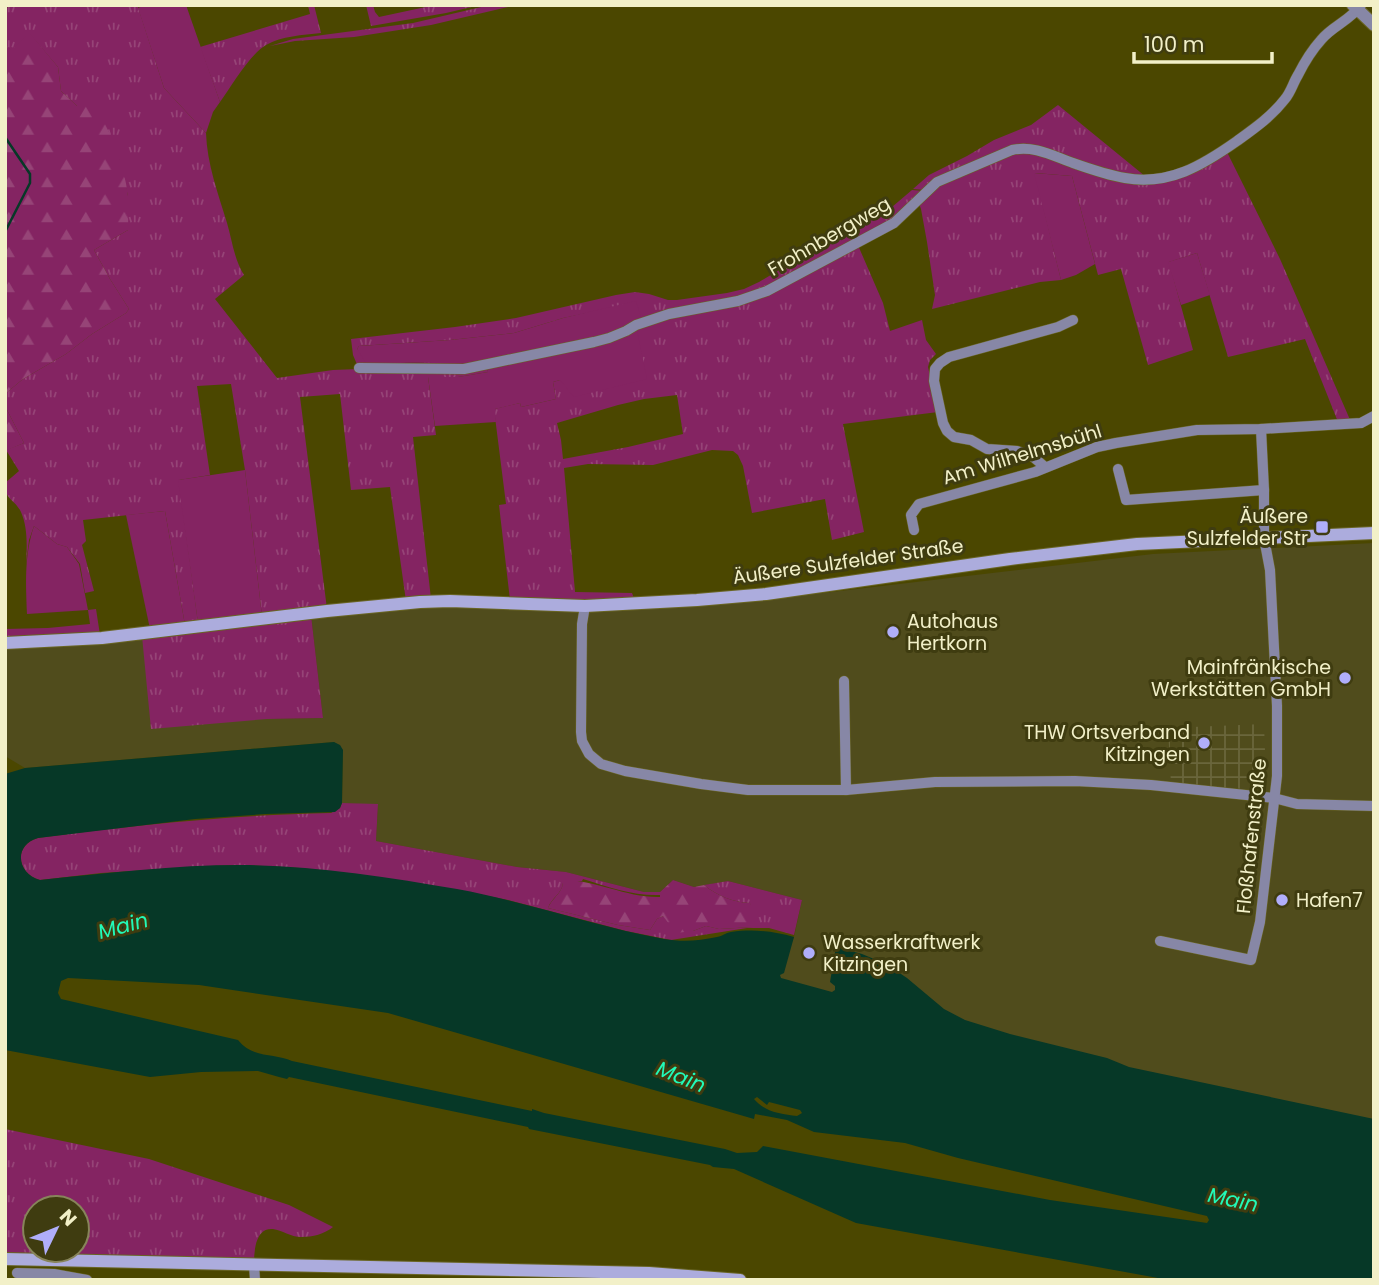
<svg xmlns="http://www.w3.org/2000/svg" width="1379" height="1285" font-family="Poppins,sans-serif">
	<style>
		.built { fill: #504c1c }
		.industrial { fill: url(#industrial-grid) }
		.grass { fill: url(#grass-tufts); fill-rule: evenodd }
		.forest { fill: url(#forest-firs) }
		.garden { fill: #842462 }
		.water { fill: #063827; fill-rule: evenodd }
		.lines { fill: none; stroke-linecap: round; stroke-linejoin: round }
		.stream { stroke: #063827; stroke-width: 2.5 }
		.minor-casing { stroke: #696524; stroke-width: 11 }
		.tertiary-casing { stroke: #696524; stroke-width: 14 }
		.secondary-casing { stroke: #696524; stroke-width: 14 }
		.minor { stroke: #8787a6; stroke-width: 10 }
		.tertiary { stroke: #8787a6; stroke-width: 12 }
		.secondary { stroke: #acacdd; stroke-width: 12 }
		.poi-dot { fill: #b0aefa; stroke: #3f3c10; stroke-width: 2.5 }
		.labels { text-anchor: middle; stroke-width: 6; stroke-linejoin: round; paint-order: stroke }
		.street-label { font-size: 19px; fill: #f2f0c8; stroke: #3f3c10 }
		.poi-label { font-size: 19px; fill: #f2f0c8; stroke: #3f3c10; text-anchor: end }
		.water-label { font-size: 21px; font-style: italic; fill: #22fab8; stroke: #3f3c10 }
	</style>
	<defs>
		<pattern id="industrial-grid" width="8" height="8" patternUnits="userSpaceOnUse" patternTransform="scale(1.75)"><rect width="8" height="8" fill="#504c1c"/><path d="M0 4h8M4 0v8" fill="none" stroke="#6a663c"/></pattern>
		<pattern id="grass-tufts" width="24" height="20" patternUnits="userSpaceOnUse" patternTransform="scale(1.75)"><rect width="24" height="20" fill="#842462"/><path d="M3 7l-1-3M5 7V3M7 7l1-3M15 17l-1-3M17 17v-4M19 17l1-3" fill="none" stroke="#964477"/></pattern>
		<pattern id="forest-firs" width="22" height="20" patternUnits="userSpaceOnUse" patternTransform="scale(1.75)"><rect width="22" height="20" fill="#842462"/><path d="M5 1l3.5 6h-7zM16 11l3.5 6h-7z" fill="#964477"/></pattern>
	</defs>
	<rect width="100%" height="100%" fill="#4b4700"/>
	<path class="built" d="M1374 543V1125L1140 1073 777 979 794 937 802 900 728 881 694 887 673 880 660 892H644L566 872 517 867 376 841 378 805 342 803 343 750 334 742 25 768 5 756V646L143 636 267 719 323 718 311 615 451 606 525 610 823 593 1153 554Z"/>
	<path class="industrial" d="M1264 724 1266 779 1258 790 1171 784 1168 728Z"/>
	<g class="grass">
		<path d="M11 5H145L138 7 164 88 206 133C207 164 218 193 227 223 232 240 234 259 244 275L215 299 277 378 333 370 359 369 353 355 351 339 455 327 516 318 616 295 635 292 649 294 668 300H677L727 293 744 289 759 282 840 234 892 207 912 190 924 191 900 217 857 243 883 303 890 331 922 320 926 340 936 354 930 360 928 367 938 412 843 424 864 532 832 540 825 499 752 513 743 466 738 455 733 451 712 450 653 465 588 464 564 468 575 592 632 593 635 601 510 600 499 505 506 504 494 409 520 403 521 407 556 399 553 382 560 380 597 311 563 318 514 333 450 340 359 346 357 349 374 364 429 362 487 365 488 372 458 377H428L436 435 413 437 431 599 406 601 390 487 351 490 340 394 300 397 327 609 262 616 245 470 231 384 197 386 210 475 179 480 198 623 185 625 165 511 83 520 86 541 82 545 94 591 85 593 80 564 67 547 57 544 34 526 29 540 26 564C27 547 28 528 21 512 14 498 5 501 5 483L19 471 6 450 24 443 5 406V394L23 379 66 354 92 334 126 313 129 309 110 279 94 250 128 230V196L119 159 77 106 61 91 58 67 29 33 12 51 5 45 7 14 5 9ZM677 395 683 434 628 447 563 459 561 440 557 423 618 405 644 399Z"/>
		<path d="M308 5H314L321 33C302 35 282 36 266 45 250 54 231 87 220 102L200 47 310 14Z"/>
		<path d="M366 5H373L375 12 379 17 435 5H480L446 13 371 26Z"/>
		<path d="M490 5H516L431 25 354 37 295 41 270 46 293 39 413 23Z"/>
		<path d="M1058 105 1151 181 1226 150 1280 259 1351 422H1338L1305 339 1228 357 1197 253 1169 262 1193 350 1148 365 1121 269 1098 275 1072 176 1035 173 1061 280 1040 282 932 309 935 295 927 242 921 209 918 201 925 190 913 189 929 175 967 156 994 140 1031 125Z"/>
		<path d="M96 609 100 635 5 641V629L48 628 90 624 88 610Z"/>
		<path d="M311 615 323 718 267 719 151 729 142 636Z"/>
		<path d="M342 803 378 804 376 841 517 867 566 872 644 892H660V895C634 896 608 887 583 879L582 881H563C564 892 551 898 548 908L618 925 650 930 657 919 663 916 693 931 706 926 719 929 753 927 750 903C732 902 718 896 704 885L728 881 802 900 794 935 769 928H747L671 940 626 931 508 900 458 890 356 874 300 868 244 865 208 866 101 873 40 880C17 874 13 845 38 838 135 825 232 815 331 813L340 808Z"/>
		<path d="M5 1129 149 1159 289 1205 333 1227C324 1234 313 1237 301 1237 291 1237 282 1230 273 1229 255 1227 254 1252 254 1265L5 1259ZM35 1208H77V1250H35Z"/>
	</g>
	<g class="forest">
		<path d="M29 32 58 67 61 91 77 106 93 101C110 131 124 162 128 196 129 207 128 219 128 230L94 250 110 279 129 309 126 313 92 334 66 354 23 379 5 394V45L12 50Z"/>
		<path d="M5 406 24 443 5 451Z"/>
		<path d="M563 880C597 880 627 898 660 897V892L673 880 694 887 704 885C718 896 732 902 750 903L757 920 753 927 719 929 706 926 693 931 676 933 663 916 657 919 650 930 618 925 548 908C552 898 564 892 563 880Z"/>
	</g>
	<g class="garden">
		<path d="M145 5H186L220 102 213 112 206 133 164 88 138 8Z"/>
		<path d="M1034 173 1072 176 1095 264 1076 275 1061 280Z"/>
		<path d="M1197 253 1210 295 1181 305 1168 262Z"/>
		<path d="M636 301 643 324 636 326 647 379 574 397 560 380 553 382 556 399 521 407 520 403 495 409 496 422 435 426 428 377H458L488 372 487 364 434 369V364L429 362 374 364 366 363 357 349 359 346 450 340 514 333 563 318Z"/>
		<path d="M245 470 262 616 198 623 178 480Z"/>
		<path d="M165 511 185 625 150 629 126 515Z"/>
		<path d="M34 526 57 544 67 547 79 564 88 610 27 614C26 583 24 556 34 526Z"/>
	</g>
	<path class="water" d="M334 742 340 745 343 750 342 803 340 808 335 812 265 814 195 819 38 838C13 845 17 874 40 880 107 873 174 865 241 865 312 865 388 877 457 889 527 902 594 926 664 939 682 942 699 941 717 937 723 936 725 933 731 932 753 929 773 931 794 937L784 973 780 975 781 978 832 992 835 990V986L830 982 836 947 862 954 886 964 907 978 944 1009 965 1020 1010 1034 1107 1058 1129 1067 1374 1119V1280H1169L856 1223 734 1169 713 1167 710 1165 529 1129 528 1127 289 1077 287 1079 279 1077 258 1071 201 1072 150 1077 5 1050V774L25 768ZM68 978 199 985 388 1013 754 1119 755 1114 787 1120 814 1132 905 1143 958 1158 1207 1216 1209 1220 1207 1223 1050 1200 763 1146 757 1152 737 1153 725 1149 544 1113 532 1109V1111L292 1061C275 1053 253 1059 238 1040L61 999 58 993 61 981ZM757 1097 767 1105 769 1102 800 1110 802 1113 797 1116C781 1114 765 1112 754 1099Z"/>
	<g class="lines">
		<path class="stream" d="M5 137 30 174V183L5 232"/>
		<defs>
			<g id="minor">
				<path d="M359 368 464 369 594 342 609 338 626 331 636 325 669 314 738 301 767 291 894 223 937 182 1012 150C1034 145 1053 156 1073 163 1090 169 1107 175 1125 178 1169 186 1203 165 1237 141 1255 128 1272 116 1285 99 1291 92 1293 83 1298 75 1304 63 1312 50 1321 40 1332 26 1351 20 1361 5"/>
				<path d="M1045 467 1032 456 1017 451 987 449 971 440 954 437 947 431 943 423 934 381 935 369 940 363 949 357 1058 327 1073 320"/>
				<path d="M1118 469 1126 500 1264 490"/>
				<path d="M914 530 911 515 919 504 1035 472 1097 447 1116 443 1197 430 1261 429 1361 423 1374 416"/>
				<path d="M585 606 582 624 581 732 582 741 589 754 601 764 625 771 701 784 748 790H846L935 782 1075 781 1151 785 1274 798 1297 804 1374 806"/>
				<path d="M844 681 846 790"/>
				<path d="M1160 941 1251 960 1260 922 1277 776V706L1270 570 1264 538V490L1261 429"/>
				<path d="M254 1265 255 1280"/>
				<path d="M17 1273 54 1274 87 1280"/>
			</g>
			<path id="tertiary" d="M1353 5 1374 25"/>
			<g id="secondary">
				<path d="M5 643 102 638 327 611 420 602 450 601 585 606 697 600 766 594 1010 559 1137 544 1374 533"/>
				<path d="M5 1259 649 1273 740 1280"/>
			</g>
		</defs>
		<use href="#minor" class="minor-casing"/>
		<use href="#tertiary" class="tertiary-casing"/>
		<use href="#secondary" class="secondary-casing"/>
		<use href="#minor" class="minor"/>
		<use href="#tertiary" class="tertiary"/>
		<use href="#secondary" class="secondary"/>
	</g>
	<g class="poi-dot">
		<rect x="1315" y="520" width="14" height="14" rx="3.5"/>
		<circle cx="893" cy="632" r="7"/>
		<circle cx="1345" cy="678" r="7"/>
		<circle cx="1204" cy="743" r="7"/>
		<circle cx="1282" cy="900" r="7"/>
		<circle cx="809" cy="953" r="7"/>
	</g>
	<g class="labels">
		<g class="street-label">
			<text transform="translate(829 236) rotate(-30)" y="7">Frohnbergweg</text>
			<text transform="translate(1022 454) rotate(-17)" y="7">Am Wilhelmsbühl</text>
			<text transform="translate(848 561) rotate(-8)" y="7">Äußere Sulzfelder Straße</text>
			<text transform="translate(1251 836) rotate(-84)" y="7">Floßhafenstraße</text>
		</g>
		<g class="poi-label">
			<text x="1308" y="523">Äußere<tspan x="1308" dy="22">Sulzfelder Str</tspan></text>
			<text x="907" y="628" text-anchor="start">Autohaus<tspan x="907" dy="22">Hertkorn</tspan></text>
			<text x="1331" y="674">Mainfränkische<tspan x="1331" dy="22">Werkstätten GmbH</tspan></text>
			<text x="1190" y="739">THW Ortsverband<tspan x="1190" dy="22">Kitzingen</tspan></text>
			<text x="1296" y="907" text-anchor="start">Hafen7</text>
			<text x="823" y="949" text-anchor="start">Wasserkraftwerk<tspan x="823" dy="22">Kitzingen</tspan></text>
		</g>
		<g class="water-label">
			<text transform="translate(123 926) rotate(-15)" y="7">Main</text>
			<text transform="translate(681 1077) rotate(22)" y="7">Main</text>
			<text transform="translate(1233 1200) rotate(12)" y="7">Main</text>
		</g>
	</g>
	<rect width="1379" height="1285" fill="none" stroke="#f2f0c8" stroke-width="14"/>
	<g transform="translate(56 1229) rotate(47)"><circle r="33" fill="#3f3c10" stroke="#87845a" stroke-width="2"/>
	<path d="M0-5L12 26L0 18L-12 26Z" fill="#b0aefa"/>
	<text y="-10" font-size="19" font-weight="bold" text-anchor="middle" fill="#f2f0c8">N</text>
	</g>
	<path d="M1134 52v10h138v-10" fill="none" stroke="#f2f0c8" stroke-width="3.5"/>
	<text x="1144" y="52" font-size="21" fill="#f2f0c8" stroke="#3f3c10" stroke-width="5" paint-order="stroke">100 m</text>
</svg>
